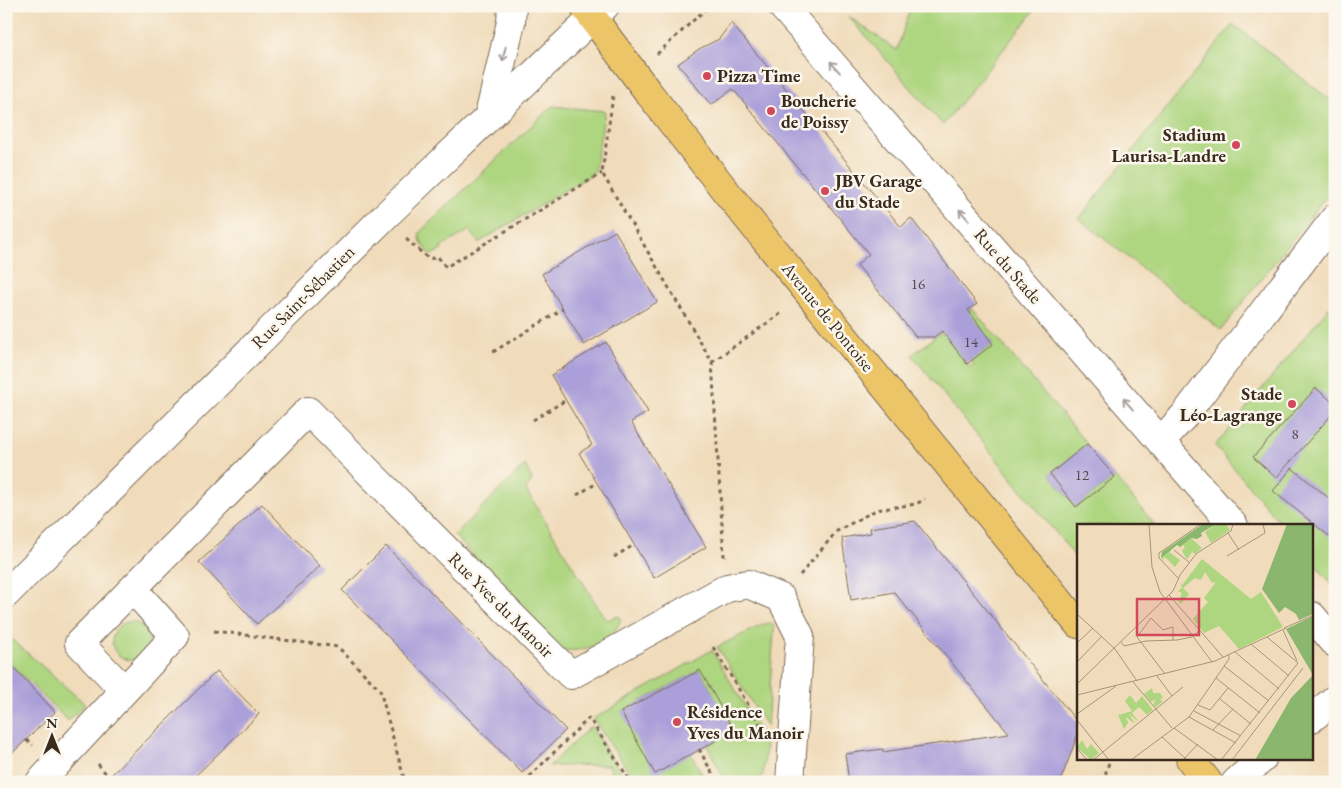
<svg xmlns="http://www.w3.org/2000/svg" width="1341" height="788" font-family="'EB Garamond',serif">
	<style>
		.green { fill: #aed580; stroke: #74804f; fill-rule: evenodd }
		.building { fill: #aa9fd9 }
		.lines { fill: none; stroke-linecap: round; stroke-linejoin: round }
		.minor-casing { stroke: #7a6855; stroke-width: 30 }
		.major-casing { stroke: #7a6855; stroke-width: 30 }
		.path { stroke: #7a6855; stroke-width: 3; stroke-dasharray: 4 4; stroke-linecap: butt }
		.minor { stroke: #fff; stroke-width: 28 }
		.major { stroke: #edc569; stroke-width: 28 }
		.oneway { stroke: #a79f9a }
		.poi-dot { fill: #d1495b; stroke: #fbf7ec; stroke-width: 2 }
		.labels { text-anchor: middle; stroke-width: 5; stroke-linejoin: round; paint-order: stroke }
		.number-label { font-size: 15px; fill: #57474d }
		.poi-label { font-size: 18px; font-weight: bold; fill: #3b2a1e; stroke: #fbf7ec; text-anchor: start }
		.street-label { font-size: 18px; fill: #3b2a1e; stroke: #fbf7ec }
		.inset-road { fill: none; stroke: #a8947c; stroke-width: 1 }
		.view { fill: #d1495b; fill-opacity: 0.15; stroke: #d1495b; stroke-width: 2.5 }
		.inset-edge { fill: none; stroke: #3b2a1e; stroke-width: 2.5 }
	</style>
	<rect width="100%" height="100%" fill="#fbf7ec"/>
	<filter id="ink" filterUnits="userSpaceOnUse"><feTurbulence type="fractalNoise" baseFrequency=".02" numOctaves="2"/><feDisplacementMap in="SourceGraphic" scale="10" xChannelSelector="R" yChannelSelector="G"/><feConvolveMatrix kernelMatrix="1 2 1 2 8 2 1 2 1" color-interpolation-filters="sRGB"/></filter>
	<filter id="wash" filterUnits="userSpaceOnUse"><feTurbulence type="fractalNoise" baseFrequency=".0096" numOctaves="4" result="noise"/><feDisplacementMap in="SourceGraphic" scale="20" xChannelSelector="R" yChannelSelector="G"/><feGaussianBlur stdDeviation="1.12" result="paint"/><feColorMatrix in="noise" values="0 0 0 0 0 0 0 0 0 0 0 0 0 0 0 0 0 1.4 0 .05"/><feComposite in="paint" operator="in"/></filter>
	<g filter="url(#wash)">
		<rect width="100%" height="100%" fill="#f0dbba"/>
		<g class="green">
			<path d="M911 6H1038L943 125 848 16 897 50Z"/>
			<path d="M1233 24 1335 104V186L1221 330 1079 219Z"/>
			<path d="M552 106 605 111 594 173 478 243 470 230 441 247 442 250 431 255 421 243 419 233Z"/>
			<path d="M1335 300V587L1312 561V526L1282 525 1215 446Z"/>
			<path d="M972 308 1087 444 1050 474 1076 507 1115 477 1155 525 1078 526V560L912 355ZM975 320 993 344 971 360 974 365 970 368 948 339Z"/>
			<path d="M525 465 532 480 526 490 606 620 619 616 621 619C613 643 584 653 560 650L454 535Z"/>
			<circle cx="131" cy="641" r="19"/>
			<path d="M770 623 774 626V631L767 727 717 647 764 624Z"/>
			<path d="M8 636 85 704 68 721 13 666 6 672V638Z"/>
			<path d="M712 650 766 742 763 775 753 781H725L707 745 733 731 700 670 621 712 691 754 706 781 636 782 593 719Z"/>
			<path d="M591 726 627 782H611L610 765 549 766Z"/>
		</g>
		<g id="blocks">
			<g class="building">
				<path d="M731 23 901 227 911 218 977 304 968 310 993 344 967 364 942 331 934 337H916L857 265 869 254 733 89 711 105 678 64 699 49 719 39Z"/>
				<path d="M615 231 657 302 584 345 542 274Z"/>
				<path d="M606 342 648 412 631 422 706 547 654 578 579 453 592 445 551 375Z"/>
				<path d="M1316 388 1335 404V411L1276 478 1253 457Z"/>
				<path d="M1087 444 1115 477 1076 507 1050 474Z"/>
				<path d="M1292 468 1335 503V541L1273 491Z"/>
				<path d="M262 504 320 566 257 624 199 562Z"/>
				<path d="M915 521 1078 723V734L1060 782H849L845 754 883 749V752L1009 733 894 592 851 600 842 538 871 533 870 528Z"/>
				<path d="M386 546 566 730 522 773 342 590Z"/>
				<path d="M6 659 55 712 6 759Z"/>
				<path d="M700 670 734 731 655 774 621 712Z"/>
				<path d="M217 671 259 714 189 782H104Z"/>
			</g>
		</g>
	</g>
	<g filter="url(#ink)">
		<use href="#blocks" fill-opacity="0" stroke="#7a6855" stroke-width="1"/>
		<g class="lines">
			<defs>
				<g id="minor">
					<path d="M782 6 1234 526"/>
					<path d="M489 116 511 22 512 6"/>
					<path d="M1161 441 1183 417 1335 218"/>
					<path d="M6 594 383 218 605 6"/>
					<path d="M1312 616 1335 643"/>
					<path d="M124 690 79 643 308 411 571 675 727 588 748 584 781 598 800 636 790 782"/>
					<path d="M1312 718 1335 699"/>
					<path d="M40 782 175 636 133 589"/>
					<path d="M1236 782 1262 759"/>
				</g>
				<g id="major">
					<path d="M584 6 648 92 728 194 1078 624"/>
					<path d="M1190 759 1208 782"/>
				</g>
			</defs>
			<use href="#minor" class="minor-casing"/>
			<use href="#major" class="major-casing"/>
			<g class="path">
				<path d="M657 54 709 6"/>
				<path d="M613 96 602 173 712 362 724 557"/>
				<path d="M406 239 429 259 438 257 446 267 602 173"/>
				<path d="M493 352 563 309"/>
				<path d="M712 362 783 312"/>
				<path d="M533 420 566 400"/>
				<path d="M577 495 597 483"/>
				<path d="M614 557 634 545"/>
				<path d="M800 575 837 531 876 510 916 504 925 499"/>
				<path d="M214 631 338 647 380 690 405 782"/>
				<path d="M713 647 762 727"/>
				<path d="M26 740 33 745"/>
				<path d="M699 749 717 782"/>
				<path d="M98 764 113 782"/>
				<path d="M524 782 589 718 631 782"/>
				<path d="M1103 782 1110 759"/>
			</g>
			<use href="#minor" class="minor"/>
			<use href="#major" class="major"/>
		</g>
		<defs><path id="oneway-shaft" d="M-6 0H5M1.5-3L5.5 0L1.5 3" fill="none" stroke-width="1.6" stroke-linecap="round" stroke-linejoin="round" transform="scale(1.25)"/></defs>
		<g class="oneway">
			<use href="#oneway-shaft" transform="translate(504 54) rotate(103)"/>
			<use href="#oneway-shaft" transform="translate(835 67) rotate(-131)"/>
			<use href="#oneway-shaft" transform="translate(964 215) rotate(-131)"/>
			<use href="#oneway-shaft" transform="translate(1128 404) rotate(-131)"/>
		</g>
	</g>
	<g class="poi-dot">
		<circle cx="707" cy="76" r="5"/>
		<circle cx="771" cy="111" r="5"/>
		<circle cx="1236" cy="145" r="5"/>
		<circle cx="825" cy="191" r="5"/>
		<circle cx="1292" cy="404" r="5"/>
		<circle cx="677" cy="722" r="5"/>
	</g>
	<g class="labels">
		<g class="number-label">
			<text x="918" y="289">16</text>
			<text x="971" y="347">14</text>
			<text x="1295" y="439">8</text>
			<text x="1082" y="480">12</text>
		</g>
		<g class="poi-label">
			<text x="717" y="82">Pizza Time</text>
			<text x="781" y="107">Boucherie<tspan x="781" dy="21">de Poissy</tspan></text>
			<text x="1226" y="141" text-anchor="end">Stadium<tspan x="1226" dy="21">Laurisa-Landre</tspan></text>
			<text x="835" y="187">JBV Garage<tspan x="835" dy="21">du Stade</tspan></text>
			<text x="1282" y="400" text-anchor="end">Stade<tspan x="1282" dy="21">Léo-Lagrange</tspan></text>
			<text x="687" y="718">Résidence<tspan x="687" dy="21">Yves du Manoir</tspan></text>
		</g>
		<g class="street-label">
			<text transform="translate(1008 266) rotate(49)" y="6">Rue du Stade</text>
			<text transform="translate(303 297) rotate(-45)" y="6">Rue Saint-Sébastien</text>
			<text transform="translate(828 317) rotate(51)" y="6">Avenue de Pontoise</text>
			<text transform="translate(501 605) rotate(45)" y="6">Rue Yves du Manoir</text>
		</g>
	</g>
	<g transform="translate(1077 524)">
		<rect width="236" height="236" fill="#f0dbba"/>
		<path d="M139 0H149L153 6 134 19 128 8ZM114 14 125 24 118 30 115 28 110 35 105 27 108 23 105 20ZM94 25 93 29 103 36 98 43 89 34 86 33 87 37 84 34ZM125 35 174 75 184 68 206 103 162 125 142 102 127 109 116 95 131 78 127 74 139 58 135 59 128 48 124 56 118 54 106 64 112 70 104 80 99 75 102 77 105 69 101 67 105 64 103 58 105 61ZM75 164 76 169H83L86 173 83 176 86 177 79 183 76 181 79 175 74 178 67 170ZM53 171 59 179 65 172 76 186 70 191 62 183 55 189 62 198 52 190 58 200 49 193 51 199 47 205 41 191 55 187 48 177ZM5 216 10 225 14 220 22 229 14 236 0 223Z" fill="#aed580"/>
		<path d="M126 0H139L124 9 125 12 120 15 114 14 103 23 100 21 84 34 85 28ZM210 0H236V90L222 96 219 90 208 83 202 89 185 65ZM236 92V236H178L214 174 236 151 209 105Z" fill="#8ab66e"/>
		<path class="inset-road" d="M72 0 75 43 83 68 135 138M151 9 162 26M97 26 113 39M150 32 188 9 186 0M102 55 82 34V29L124 0M92 71 146 133M0 90 38 125 60 157M207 104 237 91M206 106 220 137M44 118 47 122 69 117 100 116 115 113 123 106M0 119 16 104M174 120 212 152M158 128 202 165M0 138 25 112M147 142 192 177M88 150 60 113 74 94 86 106 96 103V116M80 152 95 172M139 154 183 189M56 158 95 204M0 160 96 67 103 51 119 30 154 7 156 0M0 171 138 137 209 104M143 175 174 200M121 181 133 186 151 164M117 187 164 212M0 190 39 162M112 193 159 219M0 196 32 236M97 204 141 236M136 206 156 185M85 213 110 236M0 224 10 236M16 236 106 163M54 236 112 193 152 135V131M106 236 121 220M144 236 221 139 190 113M155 236 226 144"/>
		<path class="view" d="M60 75H122V111H60Z"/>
		<rect width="236" height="236" class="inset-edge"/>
	</g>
	<rect width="1341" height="788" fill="none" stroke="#fbf7ec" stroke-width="25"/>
	<g transform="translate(52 736)" stroke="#fbf7ec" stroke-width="4" paint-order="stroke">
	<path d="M0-4L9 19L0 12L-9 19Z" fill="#3b2a1e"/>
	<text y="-8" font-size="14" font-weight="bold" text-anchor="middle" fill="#3b2a1e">N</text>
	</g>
</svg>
